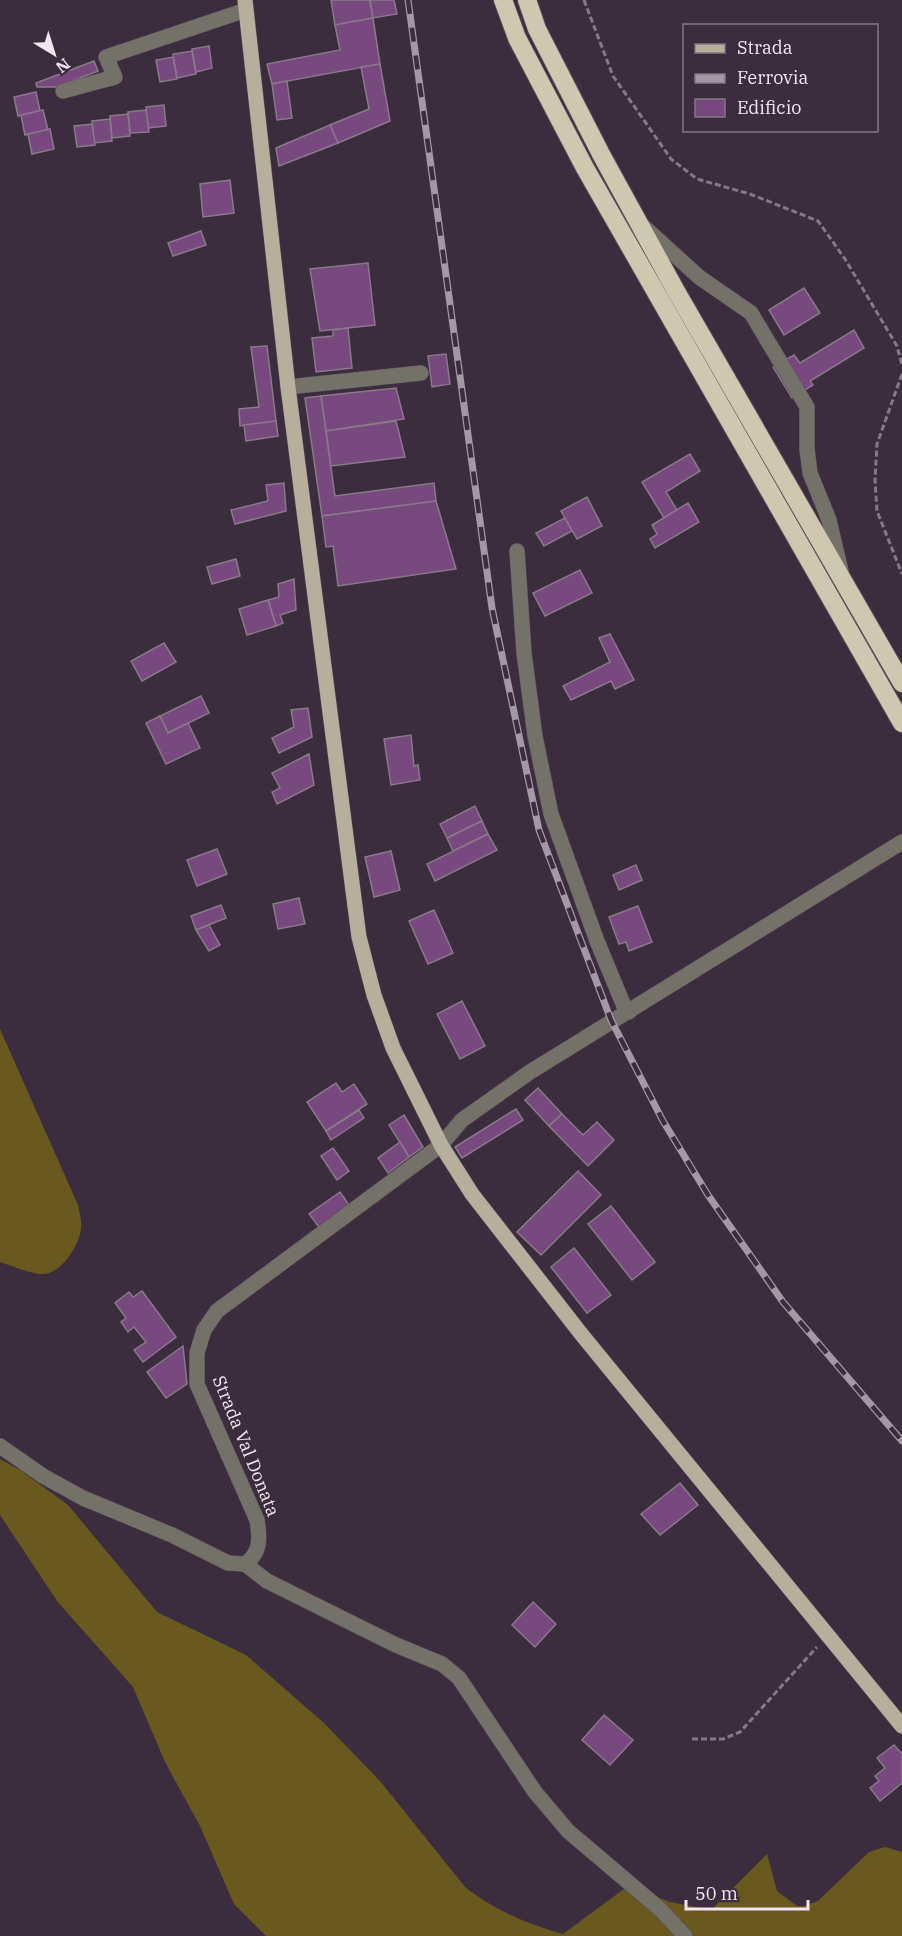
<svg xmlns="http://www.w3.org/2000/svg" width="902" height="1936" font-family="'IBM Plex Serif',serif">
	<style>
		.forest { fill: #6a591e }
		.building { fill: #78497e; stroke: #89798b; stroke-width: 1.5 }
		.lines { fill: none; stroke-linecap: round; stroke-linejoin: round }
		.minor-casing { stroke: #584b5a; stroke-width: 16 }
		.major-casing { stroke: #584b5a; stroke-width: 16 }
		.highway-casing { stroke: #584b5a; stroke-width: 20 }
		.path { stroke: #857986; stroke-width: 3; stroke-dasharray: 6 3; stroke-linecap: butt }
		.minor { stroke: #747168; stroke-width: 15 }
		.major { stroke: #b5af9c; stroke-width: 15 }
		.highway { stroke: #cfc8b0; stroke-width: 18 }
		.rail-casing { stroke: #a398a4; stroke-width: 7 }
		.rail { stroke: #3b2d3d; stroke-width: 4.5; stroke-dasharray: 14; stroke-linecap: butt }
		.labels { text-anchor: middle; stroke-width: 4.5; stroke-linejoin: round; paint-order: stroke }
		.street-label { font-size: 18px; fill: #efe6f0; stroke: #3b2d3d }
	</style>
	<rect width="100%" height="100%" fill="#3b2d3d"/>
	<g class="forest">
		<path d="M0 1029 78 1205C79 1212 82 1220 81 1228 80 1245 60 1276 41 1274 28 1273 13 1266 0 1262Z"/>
		<path d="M0 1459 20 1470 68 1505 157 1612 246 1655 324 1723 380 1781 465 1887C494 1910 527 1924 563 1934L628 1886 670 1902 711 1910 767 1854 777 1891 797 1906H804L818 1901 869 1852 885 1847 902 1852V1936H266L234 1904 200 1826 165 1762 133 1687 57 1601 0 1515Z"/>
	</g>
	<g class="building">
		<path d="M331 0H370L373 18 335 25Z"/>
		<path d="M370 0H394L397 14 373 18Z"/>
		<path d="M373 18 380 64 272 84 267 64 340 50 335 25Z"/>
		<path d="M209 46 212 68 196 72 192 49Z"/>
		<path d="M192 51 196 74 177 78 173 54Z"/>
		<path d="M173 57 177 79 160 82 156 60Z"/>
		<path d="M94 61 98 71 56 87H37L36 83Z"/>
		<path d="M380 64 390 121 338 143 330 125 369 109 361 67Z"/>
		<path d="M287 81 292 118 277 120 272 84Z"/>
		<path d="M36 92 40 111 18 116 14 97Z"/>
		<path d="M164 105 166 126 148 128 146 107Z"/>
		<path d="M43 110 48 130 25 135 21 115Z"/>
		<path d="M146 110 149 132 130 133 128 112Z"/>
		<path d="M128 114 130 136 112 138 110 116Z"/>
		<path d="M110 119 112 141 94 143 92 121Z"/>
		<path d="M92 124 95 145 77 147 74 126Z"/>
		<path d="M330 125 338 143 279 166 276 148Z"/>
		<path d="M50 129 54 149 32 154 28 134Z"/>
		<path d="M230 180 234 213 203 217 200 184Z"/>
		<path d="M201 231 206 245 173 256 168 243Z"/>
		<path d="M368 263 375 325 320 331 310 269Z"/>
		<path d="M804 288 820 313 784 335 769 310Z"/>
		<path d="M348 328 352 368 316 372 312 338 333 336V330Z"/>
		<path d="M854 330 864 348 810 381 813 385 792 398 773 367 794 355 800 363Z"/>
		<path d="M267 346 276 421 240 426 239 409 259 407 251 347Z"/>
		<path d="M446 354 450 384 432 387 428 356Z"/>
		<path d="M396 388 404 419 326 431 321 396Z"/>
		<path d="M321 396 335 496 434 483 436 501 322 516 305 398Z"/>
		<path d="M276 421 278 436 246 441 244 425Z"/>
		<path d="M396 421 405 457 331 466 326 431Z"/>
		<path d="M690 454 700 471 666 492 677 510 664 518 642 482Z"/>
		<path d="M284 483 286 511 235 524 231 510 268 501 266 485Z"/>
		<path d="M587 497 602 526 577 539 561 511Z"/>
		<path d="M436 501 456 569 338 586 333 546 326 547 322 516Z"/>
		<path d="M688 503 699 522 655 548 650 539 657 534 652 525Z"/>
		<path d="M565 518 572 531 544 546 536 533Z"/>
		<path d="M236 559 240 576 212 584 207 567Z"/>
		<path d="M580 570 592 593 545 616 533 593Z"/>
		<path d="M294 579 296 610 280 615 283 623 276 626 268 600 279 597 278 584Z"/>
		<path d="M268 600 276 626 247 635 239 609Z"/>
		<path d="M610 634 634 680 615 689 611 681 571 700 563 686 610 662 599 638Z"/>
		<path d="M164 643 176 662 142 681 131 661Z"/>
		<path d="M201 696 209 713 168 733 160 716Z"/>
		<path d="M308 708 312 737 279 753 272 738 294 727 291 710Z"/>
		<path d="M160 716 168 733 188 723 200 748 166 764 146 723Z"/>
		<path d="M411 735 414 766 418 765 420 780 391 785 384 739Z"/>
		<path d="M309 754 314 785 277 804 272 792 280 788 272 773Z"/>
		<path d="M475 806 482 821 447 838 440 824Z"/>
		<path d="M482 821 488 834 453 851 447 838Z"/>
		<path d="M488 834 497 850 435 881 427 864Z"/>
		<path d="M217 849 227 874 197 886 187 860Z"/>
		<path d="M391 851 400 890 374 897 365 857Z"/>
		<path d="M636 865 642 880 619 890 613 875Z"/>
		<path d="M299 898 305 924 278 929 273 904Z"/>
		<path d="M221 905 226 918 196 930 191 916Z"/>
		<path d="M638 906 652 942 629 951 626 942 619 944 609 917Z"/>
		<path d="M434 910 453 953 428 964 409 921Z"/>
		<path d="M209 925 220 945 209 951 196 930Z"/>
		<path d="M462 1001 485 1046 460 1059 437 1014Z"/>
		<path d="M336 1083 342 1092 354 1084 367 1104 326 1131 307 1102Z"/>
		<path d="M538 1088 562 1114 549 1126 525 1100Z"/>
		<path d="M516 1109 523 1120 462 1158 455 1147Z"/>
		<path d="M359 1110 364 1118 331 1140 326 1131Z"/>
		<path d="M562 1114 583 1135 597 1122 614 1140 588 1166 549 1126Z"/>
		<path d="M404 1115 423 1147 409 1157 389 1125Z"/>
		<path d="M400 1142 409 1157 388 1173 378 1158Z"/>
		<path d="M333 1148 349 1171 337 1180 321 1156Z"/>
		<path d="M578 1171 601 1195 541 1255 517 1232Z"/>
		<path d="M340 1192 349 1205 319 1227 309 1214Z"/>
		<path d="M611 1206 655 1262 632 1280 588 1224Z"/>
		<path d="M574 1248 611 1295 587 1313 551 1267Z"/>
		<path d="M142 1291 176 1337 143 1362 134 1350 146 1342 134 1327 128 1332 121 1322 126 1318 115 1303 129 1292 133 1297Z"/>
		<path d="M183 1346 187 1384 166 1398 147 1372Z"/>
		<path d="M680 1483 698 1505 660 1535 641 1514Z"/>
		<path d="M533 1602 556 1624 535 1647 512 1625Z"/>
		<path d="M604 1715 633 1740 610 1765 582 1740Z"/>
		<path d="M894 1745 902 1754V1783L880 1801 870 1788 879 1781 875 1776 885 1768 877 1758Z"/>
	</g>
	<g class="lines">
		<defs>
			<g id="minor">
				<path d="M63 91 115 77 106 57 246 10"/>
				<path d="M643 226 699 277 751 313 807 407V449L810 473 829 520 841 571"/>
				<path d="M288 387 421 373"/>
				<path d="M517 551 524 653 535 736 551 814 597 941 624 1006 629 1012"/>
				<path d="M0 1446 43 1476 83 1498 172 1535 228 1563 245 1564C261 1553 260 1538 257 1520L197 1384V1353L204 1330 217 1311 441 1145 462 1120 530 1072 902 842"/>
				<path d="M245 1564 267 1581 396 1645 442 1664 459 1678 535 1792 568 1831 661 1910 685 1936"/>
			</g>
			<path id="major" d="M245 0 288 387 359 937 374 995 393 1048 441 1145 472 1194 582 1335 902 1726"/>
			<g id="highway">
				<path d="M503 0 517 38 585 168 902 723"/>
				<path d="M527 0 537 29 602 156 676 291 902 683"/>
			</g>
		</defs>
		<use href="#minor" class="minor-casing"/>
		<use href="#major" class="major-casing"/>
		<use href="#highway" class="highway-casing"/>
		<g class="path">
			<path d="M584 0 613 76 671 159 697 179 750 194 818 221 845 259 897 346 902 365"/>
			<path d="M902 374 877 444 875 480 877 511 902 574"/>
			<path d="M692 1739H723L740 1732 817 1647"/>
		</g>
		<use href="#minor" class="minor"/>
		<use href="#major" class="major"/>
		<use href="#highway" class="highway"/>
		<defs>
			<path id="rail" d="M408 0 492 608 539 830 611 1020 663 1121 708 1195 783 1302 902 1441"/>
		</defs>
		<use href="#rail" class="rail-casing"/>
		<use href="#rail" class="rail"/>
	</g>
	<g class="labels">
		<g class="street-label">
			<text transform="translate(246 1446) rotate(68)" y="6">Strada Val Donata</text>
		</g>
	</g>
	<rect x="683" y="24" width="195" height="108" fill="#3b2d3d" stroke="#837785" stroke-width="1.5"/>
	<rect x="695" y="44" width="30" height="9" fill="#b5af9c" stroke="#837785" stroke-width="1.5"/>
	<text x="737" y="54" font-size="18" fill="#efe6f0">Strada</text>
	<rect x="695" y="74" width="30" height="9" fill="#a398a4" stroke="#837785" stroke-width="1.5"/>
	<text x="737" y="84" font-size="18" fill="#efe6f0">Ferrovia</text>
	<rect x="695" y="99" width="30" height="18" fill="#78497e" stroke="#837785" stroke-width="1.5"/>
	<text x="737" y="114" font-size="18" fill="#efe6f0">Edificio</text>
	<g transform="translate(54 54) rotate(142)" stroke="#3b2d3d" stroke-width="4.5" paint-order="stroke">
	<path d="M0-4.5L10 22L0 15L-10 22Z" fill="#efe6f0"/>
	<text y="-9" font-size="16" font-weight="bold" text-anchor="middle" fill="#efe6f0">N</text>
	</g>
	<path d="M686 1900v9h122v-9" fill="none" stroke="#efe6f0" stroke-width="3"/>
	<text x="695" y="1900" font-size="18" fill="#efe6f0" stroke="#3b2d3d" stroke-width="4.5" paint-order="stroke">50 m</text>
</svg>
